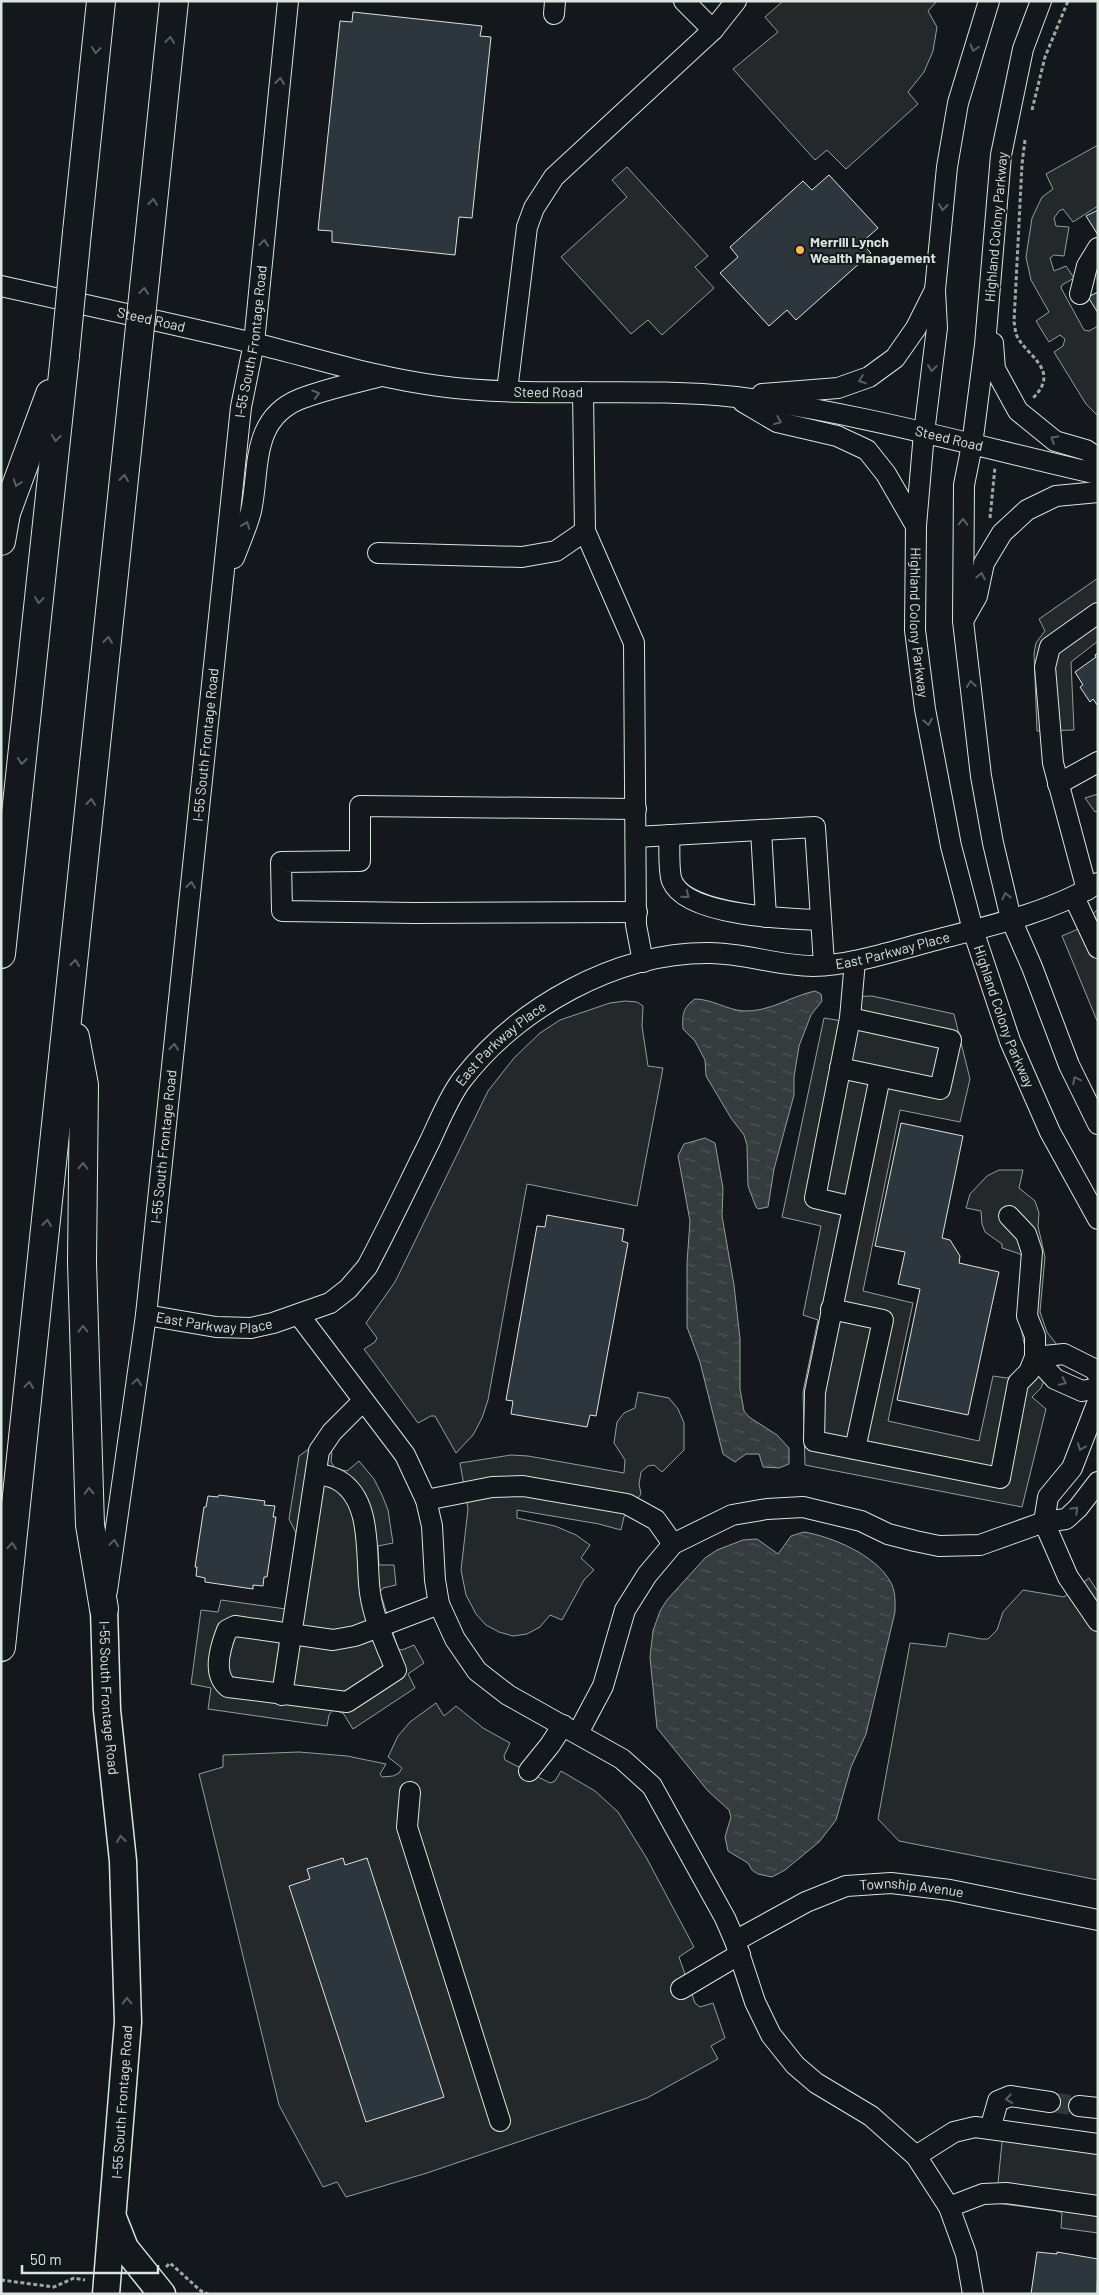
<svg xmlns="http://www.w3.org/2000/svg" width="1099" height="2295" font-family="Barlow,sans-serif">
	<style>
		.parking { fill: #24282b; stroke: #939e99 }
		.water { fill: url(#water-ripples); stroke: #939e99 }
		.building { fill: #2c363c; stroke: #d8e6dc }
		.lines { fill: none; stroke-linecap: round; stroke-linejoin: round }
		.minor-tunnel { stroke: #313739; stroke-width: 20; stroke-dasharray: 20 10; stroke-linecap: butt }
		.minor-casing { stroke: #d8e6dc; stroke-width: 22 }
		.major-casing { stroke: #d8e6dc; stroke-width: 29 }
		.highway-casing { stroke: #d8e6dc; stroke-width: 30 }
		.path { stroke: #9da8a2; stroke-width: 3; stroke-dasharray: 4 2.5; stroke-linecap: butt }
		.minor { stroke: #14181c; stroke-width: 20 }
		.major { stroke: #14181c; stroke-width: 26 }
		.highway { stroke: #14181c; stroke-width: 28 }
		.highway-bridge-casing { stroke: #d8e6dc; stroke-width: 30; stroke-linecap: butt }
		.highway-bridge { stroke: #14181c; stroke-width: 28 }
		.oneway { stroke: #59605f }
		.poi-dot { fill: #ffb74d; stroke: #14181c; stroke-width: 2 }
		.labels { text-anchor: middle; stroke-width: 4; stroke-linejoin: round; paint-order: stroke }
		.street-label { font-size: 14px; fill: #d8e6dc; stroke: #14181c }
		.poi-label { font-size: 14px; font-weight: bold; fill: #d8e6dc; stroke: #14181c; text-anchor: start }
	</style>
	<defs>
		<pattern id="water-ripples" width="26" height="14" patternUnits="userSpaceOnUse" patternTransform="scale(1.25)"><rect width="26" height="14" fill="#363b3e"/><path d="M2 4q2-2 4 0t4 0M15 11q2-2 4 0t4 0" fill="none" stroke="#525759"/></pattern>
	</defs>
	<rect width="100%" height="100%" fill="#14181c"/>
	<g class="parking">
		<path d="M783 1H937L928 11 937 27 933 51 924 72 908 92 918 104 846 169 827 150 815 160 733 69 778 32 765 17Z"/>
		<path d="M1098 145V206L1073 222 1063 209 1059 211 1054 218 1056 226 1069 227 1064 256 1054 255 1050 258 1054 271 1066 266 1074 278 1062 285 1061 288 1084 330 1089 331 1098 326V416L1086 404 1054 352 1063 346 1065 339 1060 335 1049 342 1036 321 1049 312 1031 280 1026 257 1032 218 1042 197 1053 189 1046 174Z"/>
		<path d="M627 167 708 256 695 267 714 288 662 335 648 320 631 334 561 257 627 197 612 180Z"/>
		<path d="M1098 578V641L1071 662 1074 730 1037 731 1034 653 1036 643 1045 631 1039 619Z"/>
		<path d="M1098 794V811L1095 812 1085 798Z"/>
		<path d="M1098 909V1023L1062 936 1076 930Z"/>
		<path d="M872 996 954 1014 970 1079 960 1122 900 1110 863 1291 913 1303 888 1421 979 1441 993 1376 1007 1378 1012 1376 1021 1365 1026 1353 1019 1318 1025 1262 1020 1254 1002 1248V1244L985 1232 982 1224 981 1211 966 1208 970 1194 987 1176 999 1170H1023L1019 1188 1035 1201 1039 1213 1038 1226 1045 1257 1040 1312 1047 1332 1058 1346 1041 1388 1032 1397 1046 1409 1022 1507 805 1465 803 1392 818 1320 803 1315 821 1226 782 1217 824 1018 842 1021 843 997Z"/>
		<path d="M625 1001 637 1002 643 1006 642 1026 648 1066 663 1068 637 1206 527 1184 488 1400 482 1418 473 1435 456 1453 435 1416H431L418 1423 364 1349 375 1342 377 1338 366 1323 395 1282 488 1091 514 1058 540 1033 560 1020 610 1003Z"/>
		<path d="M638 1392 669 1398 678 1409 684 1423V1450L662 1472 654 1465 648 1466 641 1472 639 1484 641 1494 624 1517 621 1530 599 1524 517 1510V1518L555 1526 576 1535 590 1545 581 1558 594 1570 584 1580 562 1620 550 1615 540 1627 527 1634 513 1636 499 1632 486 1625 476 1614 466 1595 461 1570 468 1509 460 1463 511 1455 528 1456 624 1473 625 1460 614 1443 617 1422 624 1413 635 1408Z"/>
		<path d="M313 1446 332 1453 331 1462 336 1469 347 1471 359 1461 374 1479 382 1495 388 1510 393 1543 378 1546 379 1565H394L396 1585 383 1588 380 1592 398 1649 402 1650 414 1645 424 1663 408 1674 415 1688 353 1729 343 1713 333 1710 329 1715 327 1726 208 1709 211 1688 191 1684 201 1610 218 1612 221 1600 286 1609 296 1533 289 1519 299 1456Z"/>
		<path d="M1089 1578 1098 1592V1880L899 1841 878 1819 910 1643 946 1647 949 1633 981 1639H988L997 1630 1003 1612 1023 1590 1064 1597Z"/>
		<path d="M436 1703 444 1716 456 1706 483 1728 510 1743 504 1756 505 1760 550 1783 555 1781 561 1771 595 1791 618 1812 646 1857 694 1947 679 1957 695 2003 700 2007 713 2003 725 2038 711 2046 718 2059 647 2098 427 2173 346 2197 337 2182 323 2187 279 2105 199 1774 223 1767V1755L299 1752 347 1756 386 1764 380 1774 382 1777 393 1776 399 1773 402 1768 388 1757 398 1736 410 1722Z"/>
		<path d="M1004 2122 1098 2134V2233L1061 2228 1062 2213 1057 2211 996 2203Z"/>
	</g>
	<g class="water">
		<path d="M815 991 821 994 822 1001 811 1015 799 1046 794 1077V1095L774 1169 768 1207 758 1209 756 1207 748 1186 747 1145 744 1135 731 1118 706 1076 705 1060 695 1041 683 1029C682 1015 683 1007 695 999 712 999 727 1010 744 1011 770 1012 791 996 815 991Z"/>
		<path d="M705 1138 715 1143 723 1188 722 1216 734 1285 740 1339V1389L744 1411 749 1417 777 1435 789 1448V1464L779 1468 763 1467 759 1454H746L735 1462 723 1454 700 1362 687 1327V1263L690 1221 678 1156 684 1144Z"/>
		<path d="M804 1532C833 1537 875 1555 890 1581 896 1591 895 1601 895 1612L866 1734 851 1767 836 1820 819 1842 785 1870 772 1877 758 1874 752 1870 748 1863 728 1851 725 1837 731 1817 729 1810 708 1791 657 1728 650 1657 653 1631 660 1611 667 1600 705 1558 717 1550 743 1540 757 1539 778 1554 791 1536Z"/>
	</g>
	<g class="building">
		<path d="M353 12 482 26 480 36 491 37 472 218 459 217 455 255 332 242V231L318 230 340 21 352 22Z"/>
		<path d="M829 175 878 228 861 243 871 253 796 320 787 310 769 326 720 273 738 257 730 247 803 181 812 190Z"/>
		<path d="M1098 210V235L1086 216Z"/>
		<path d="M1098 292V313L1088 297Z"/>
		<path d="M1098 653V706L1093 699 1090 702 1080 687 1083 685 1075 672 1096 657 1095 655Z"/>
		<path d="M901 1123 963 1136 942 1238 950 1240 960 1256 959 1263 999 1272 968 1415 897 1400 920 1289 898 1284 905 1252 875 1246Z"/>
		<path d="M547 1215 624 1229 622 1241 628 1243 596 1416 590 1415 587 1427 511 1414 513 1401 506 1400 537 1226 545 1227Z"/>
		<path d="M219 1495 265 1501 264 1505 275 1506 273 1517H276L267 1577H264L263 1586 253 1585V1589L205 1582V1578L196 1576 197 1567H195L204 1507H206L208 1496 218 1497Z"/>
		<path d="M343 1858 345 1865 367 1858 444 2097 366 2122 289 1886 310 1879 307 1869Z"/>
		<path d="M1037 2252 1057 2254V2252L1098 2259 1097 2294H1031Z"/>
	</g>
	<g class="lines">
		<path class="minor-tunnel" d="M1050 2102 1079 2106"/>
		<defs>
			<g id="minor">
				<path d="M684 1 713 30"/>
				<path id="s1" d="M989 1 958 103 947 167 935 290 937 328 924 433 916 526 915 630 925 709 951 846 973 930 1010 1041 1050 1132 1098 1219"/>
				<path d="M1041 1 1023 49 1001 155 985 345 972 445 964 485 963 621 981 776 993 843 1011 919 1032 967 1069 1065 1098 1124"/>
				<path d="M554 14 555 1"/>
				<path id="s2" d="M1 286C85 305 169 323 253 343 315 358 376 378 439 386 537 399 637 386 736 397 858 412 978 447 1098 474"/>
				<path d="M1080 294 1087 266 1098 248"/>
				<path d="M993 343 995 369 1018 411 1055 441 1086 450 1098 458"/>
				<path d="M507 391 527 227 534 208 554 177 713 30 736 1"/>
				<path d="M583 392 585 531 634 643 636 925 643 962"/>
				<path d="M762 394 838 388 869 377 895 358 916 328 934 292"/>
				<path d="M743 402 777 422 837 436 867 450 886 474 916 526"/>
				<path d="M378 553 522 557 556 551 585 531"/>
				<path d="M234 558C240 542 247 527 251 511 260 470 250 419 300 399 326 389 354 383 381 376"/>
				<path d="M964 619 977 596 984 563 1002 533 1027 510 1056 496 1098 492"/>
				<path d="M1058 784 1098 762"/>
				<path d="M636 809 360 806V861L281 862 282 911 415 913 637 912"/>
				<path d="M761 830 766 917"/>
				<path d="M669 835C670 847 668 871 672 881 686 916 789 919 821 920"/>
				<path d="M636 837 815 827 824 964"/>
				<path d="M1087 890 1053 763 1045 667 1050 647 1098 613"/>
				<path d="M1074 897 1098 948"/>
				<path d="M840 1068 940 1089 951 1040 850 1018"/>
				<path d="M880 1077 815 1392 814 1441 1000 1478 1018 1383 1029 1372 1035 1357V1336L1027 1316 1032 1252 1026 1234 1009 1216"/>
				<path d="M853 1207 815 1198 850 1018 855 961"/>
				<path d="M831 1309 883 1320 855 1449"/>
				<path id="s3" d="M146 1315 216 1327 251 1328 273 1323 330 1303 348 1289 367 1267C389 1226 409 1183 430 1141 439 1122 448 1099 461 1081 517 1008 616 952 710 953 745 953 777 966 813 966 852 965 890 952 928 942 981 928 1051 913 1098 883"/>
				<path d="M299 1315 405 1455 426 1500 432 1526 435 1580 439 1604 455 1639 477 1671 508 1695 622 1759 652 1786 725 1918 735 1941 755 2002 771 2035 795 2065 816 2083 871 2116 916 2156 949 2207 966 2254 973 2294"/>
				<path d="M1035 1357 1055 1379 1082 1391 1098 1388"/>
				<path d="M1035 1357 1064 1354 1094 1369 1098 1375"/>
				<path d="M1098 1401 1072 1468 1048 1497 1044 1522 1068 1577 1098 1621"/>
				<path d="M316 1473C323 1475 331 1476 338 1480 374 1500 365 1559 370 1593 374 1620 386 1645 396 1670L347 1702 228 1687C212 1674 220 1648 227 1630L235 1626 333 1640 355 1636 439 1604"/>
				<path d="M426 1500 492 1487 523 1486 627 1504 656 1520 673 1544"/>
				<path id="s4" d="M107 1591 146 1315 241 407 254 343 288 1"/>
				<path d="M282 1695 319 1451 332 1432 363 1401"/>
				<path d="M578 1733 603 1686 625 1610 647 1575 673 1544 732 1515 767 1509 803 1507 861 1521 888 1534 915 1541 939 1546 980 1545 1044 1522 1066 1519 1078 1508 1098 1482"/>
				<path d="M529 1771 550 1745 563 1725"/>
				<path d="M410 1792 407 1827 500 2121"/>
				<path id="s5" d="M735 1941 806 1902 846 1886 891 1883 950 1890 1098 1920"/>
				<path d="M681 1989 740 1954"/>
				<path d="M1079 2106 1098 2108"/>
				<path d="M990 2129 998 2101 1010 2096 1050 2102"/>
				<path d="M916 2156 954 2132 975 2127 1098 2144"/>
				<path d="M949 2207 983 2194 1006 2193 1098 2206"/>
			</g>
			<g id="major">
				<path id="s6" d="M104 1609 107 1710 123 1861 128 2022 106 2294"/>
				<path d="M114 2220 125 2248 162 2294"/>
			</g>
			<g id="highway">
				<path d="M77 232 101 1"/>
				<path d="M148 250 174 1"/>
				<path d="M1 541 6 513 50 394"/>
				<path d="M1 954 65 355"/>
				<path d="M75 1037 84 1085 82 1262 90 1525 104 1609"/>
				<path d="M1 1647 135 374"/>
			</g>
		</defs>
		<use href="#minor" class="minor-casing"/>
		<use href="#major" class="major-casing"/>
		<use href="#highway" class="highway-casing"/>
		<g class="path">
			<path d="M1032 110 1045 57 1068 1"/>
			<path d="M1025 140 1022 164 1014 322C1015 325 1015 330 1016 334 1025 356 1062 369 1033 398"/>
			<path d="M990 518 995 467"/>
			<path d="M166 2267 170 2263 201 2291 208 2294"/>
			<path d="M1 2280 54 2287 74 2278 85 2280"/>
		</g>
		<use href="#minor" class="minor"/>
		<use href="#major" class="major"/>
		<use href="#highway" class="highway"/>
		<defs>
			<g id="highway-bridge">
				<path d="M65 355 77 232"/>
				<path d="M135 374 148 250"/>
			</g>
		</defs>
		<use href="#highway-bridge" class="highway-bridge-casing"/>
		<use href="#highway-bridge" class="highway-bridge"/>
	</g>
	<defs><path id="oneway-chevron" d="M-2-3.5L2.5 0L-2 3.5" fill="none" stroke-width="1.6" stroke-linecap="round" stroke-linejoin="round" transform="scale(1.25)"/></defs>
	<g class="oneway">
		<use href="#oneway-chevron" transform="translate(170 40) rotate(-84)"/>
		<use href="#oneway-chevron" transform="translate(974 48) rotate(106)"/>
		<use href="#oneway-chevron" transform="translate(96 50) rotate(96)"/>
		<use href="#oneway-chevron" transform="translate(280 81) rotate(-84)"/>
		<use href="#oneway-chevron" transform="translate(153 202) rotate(-84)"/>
		<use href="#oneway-chevron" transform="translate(943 207) rotate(96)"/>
		<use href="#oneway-chevron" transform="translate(264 243) rotate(-84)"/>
		<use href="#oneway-chevron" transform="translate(144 291) rotate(-84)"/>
		<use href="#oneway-chevron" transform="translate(932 368) rotate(97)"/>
		<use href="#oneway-chevron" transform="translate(862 380) rotate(160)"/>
		<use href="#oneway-chevron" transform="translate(316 394) rotate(-16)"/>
		<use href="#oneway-chevron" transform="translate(778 421) rotate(22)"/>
		<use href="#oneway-chevron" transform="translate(56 438) rotate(96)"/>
		<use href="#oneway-chevron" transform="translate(1054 439) rotate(-149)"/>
		<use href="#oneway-chevron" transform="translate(124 478) rotate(-84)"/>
		<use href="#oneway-chevron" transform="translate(17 483) rotate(110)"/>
		<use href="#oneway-chevron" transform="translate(963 522) rotate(-89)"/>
		<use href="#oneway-chevron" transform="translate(246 525) rotate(-70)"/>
		<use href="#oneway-chevron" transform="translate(981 576) rotate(-79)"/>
		<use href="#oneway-chevron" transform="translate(39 600) rotate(96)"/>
		<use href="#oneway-chevron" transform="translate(108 640) rotate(-84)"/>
		<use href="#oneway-chevron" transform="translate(971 684) rotate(-97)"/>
		<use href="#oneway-chevron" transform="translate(928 722) rotate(80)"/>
		<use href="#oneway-chevron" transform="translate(22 761) rotate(96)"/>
		<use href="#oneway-chevron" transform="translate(91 802) rotate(-84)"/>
		<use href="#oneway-chevron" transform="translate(191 885) rotate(-84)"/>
		<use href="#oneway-chevron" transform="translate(686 895) rotate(39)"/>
		<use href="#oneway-chevron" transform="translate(1006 896) rotate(-103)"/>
		<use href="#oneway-chevron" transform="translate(75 963) rotate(-84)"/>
		<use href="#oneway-chevron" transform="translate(174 1047) rotate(-84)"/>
		<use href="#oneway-chevron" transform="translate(1076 1080) rotate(-116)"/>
		<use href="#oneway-chevron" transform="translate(83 1166) rotate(-89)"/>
		<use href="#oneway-chevron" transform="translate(47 1223) rotate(-84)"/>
		<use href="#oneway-chevron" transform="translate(83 1329) rotate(-91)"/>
		<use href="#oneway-chevron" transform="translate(137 1382) rotate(-82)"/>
		<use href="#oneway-chevron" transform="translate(1063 1382) rotate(26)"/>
		<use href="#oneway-chevron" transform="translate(29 1385) rotate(-84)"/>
		<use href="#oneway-chevron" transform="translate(1081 1447) rotate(112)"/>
		<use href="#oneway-chevron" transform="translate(89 1491) rotate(-93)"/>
		<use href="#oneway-chevron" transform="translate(1075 1510) rotate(-45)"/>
		<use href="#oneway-chevron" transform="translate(114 1543) rotate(-82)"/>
		<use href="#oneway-chevron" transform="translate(12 1546) rotate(-84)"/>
		<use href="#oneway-chevron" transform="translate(121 1839) rotate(-96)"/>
		<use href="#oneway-chevron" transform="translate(127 2001) rotate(-92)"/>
		<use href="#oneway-chevron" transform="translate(1009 2099) rotate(171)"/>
	</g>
	<circle class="poi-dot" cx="800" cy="250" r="5"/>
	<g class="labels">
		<g class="street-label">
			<text transform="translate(996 227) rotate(-85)" y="5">Highland Colony Parkway</text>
			<text dy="5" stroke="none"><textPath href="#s2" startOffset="154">Steed Road</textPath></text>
			<text dy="5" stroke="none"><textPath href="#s4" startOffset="1258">I-55 South Frontage Road</textPath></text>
			<text dy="5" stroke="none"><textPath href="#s2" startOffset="559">Steed Road</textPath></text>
			<text dy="5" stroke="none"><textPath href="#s2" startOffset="964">Steed Road</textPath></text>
			<text dy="5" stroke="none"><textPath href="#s1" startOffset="629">Highland Colony Parkway</textPath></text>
			<text dy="5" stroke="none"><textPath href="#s4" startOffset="852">I-55 South Frontage Road</textPath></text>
			<text dy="5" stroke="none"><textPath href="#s3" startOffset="924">East Parkway Place</textPath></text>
			<text dy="5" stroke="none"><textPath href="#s1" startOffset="1034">Highland Colony Parkway</textPath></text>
			<text dy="5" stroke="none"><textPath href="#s3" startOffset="504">East Parkway Place</textPath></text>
			<text dy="5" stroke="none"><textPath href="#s4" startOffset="448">I-55 South Frontage Road</textPath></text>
			<text dy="5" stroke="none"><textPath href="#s3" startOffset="69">East Parkway Place</textPath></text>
			<text dy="5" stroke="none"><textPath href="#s6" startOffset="89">I-55 South Frontage Road</textPath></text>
			<text dy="5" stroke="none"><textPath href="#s5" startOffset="190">Township Avenue</textPath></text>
			<text transform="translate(122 2102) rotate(-86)" y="5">I-55 South Frontage Road</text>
		</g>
		<g class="poi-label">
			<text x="810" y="247">Merrill Lynch<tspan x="810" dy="16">Wealth Management</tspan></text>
		</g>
	</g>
	<rect width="1099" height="2295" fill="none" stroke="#d8e6dc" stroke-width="5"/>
	<path d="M22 2265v8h136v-8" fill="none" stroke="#d8e6dc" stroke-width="2.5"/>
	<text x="30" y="2265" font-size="15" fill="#d8e6dc" stroke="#14181c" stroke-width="4" paint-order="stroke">50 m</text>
</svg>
